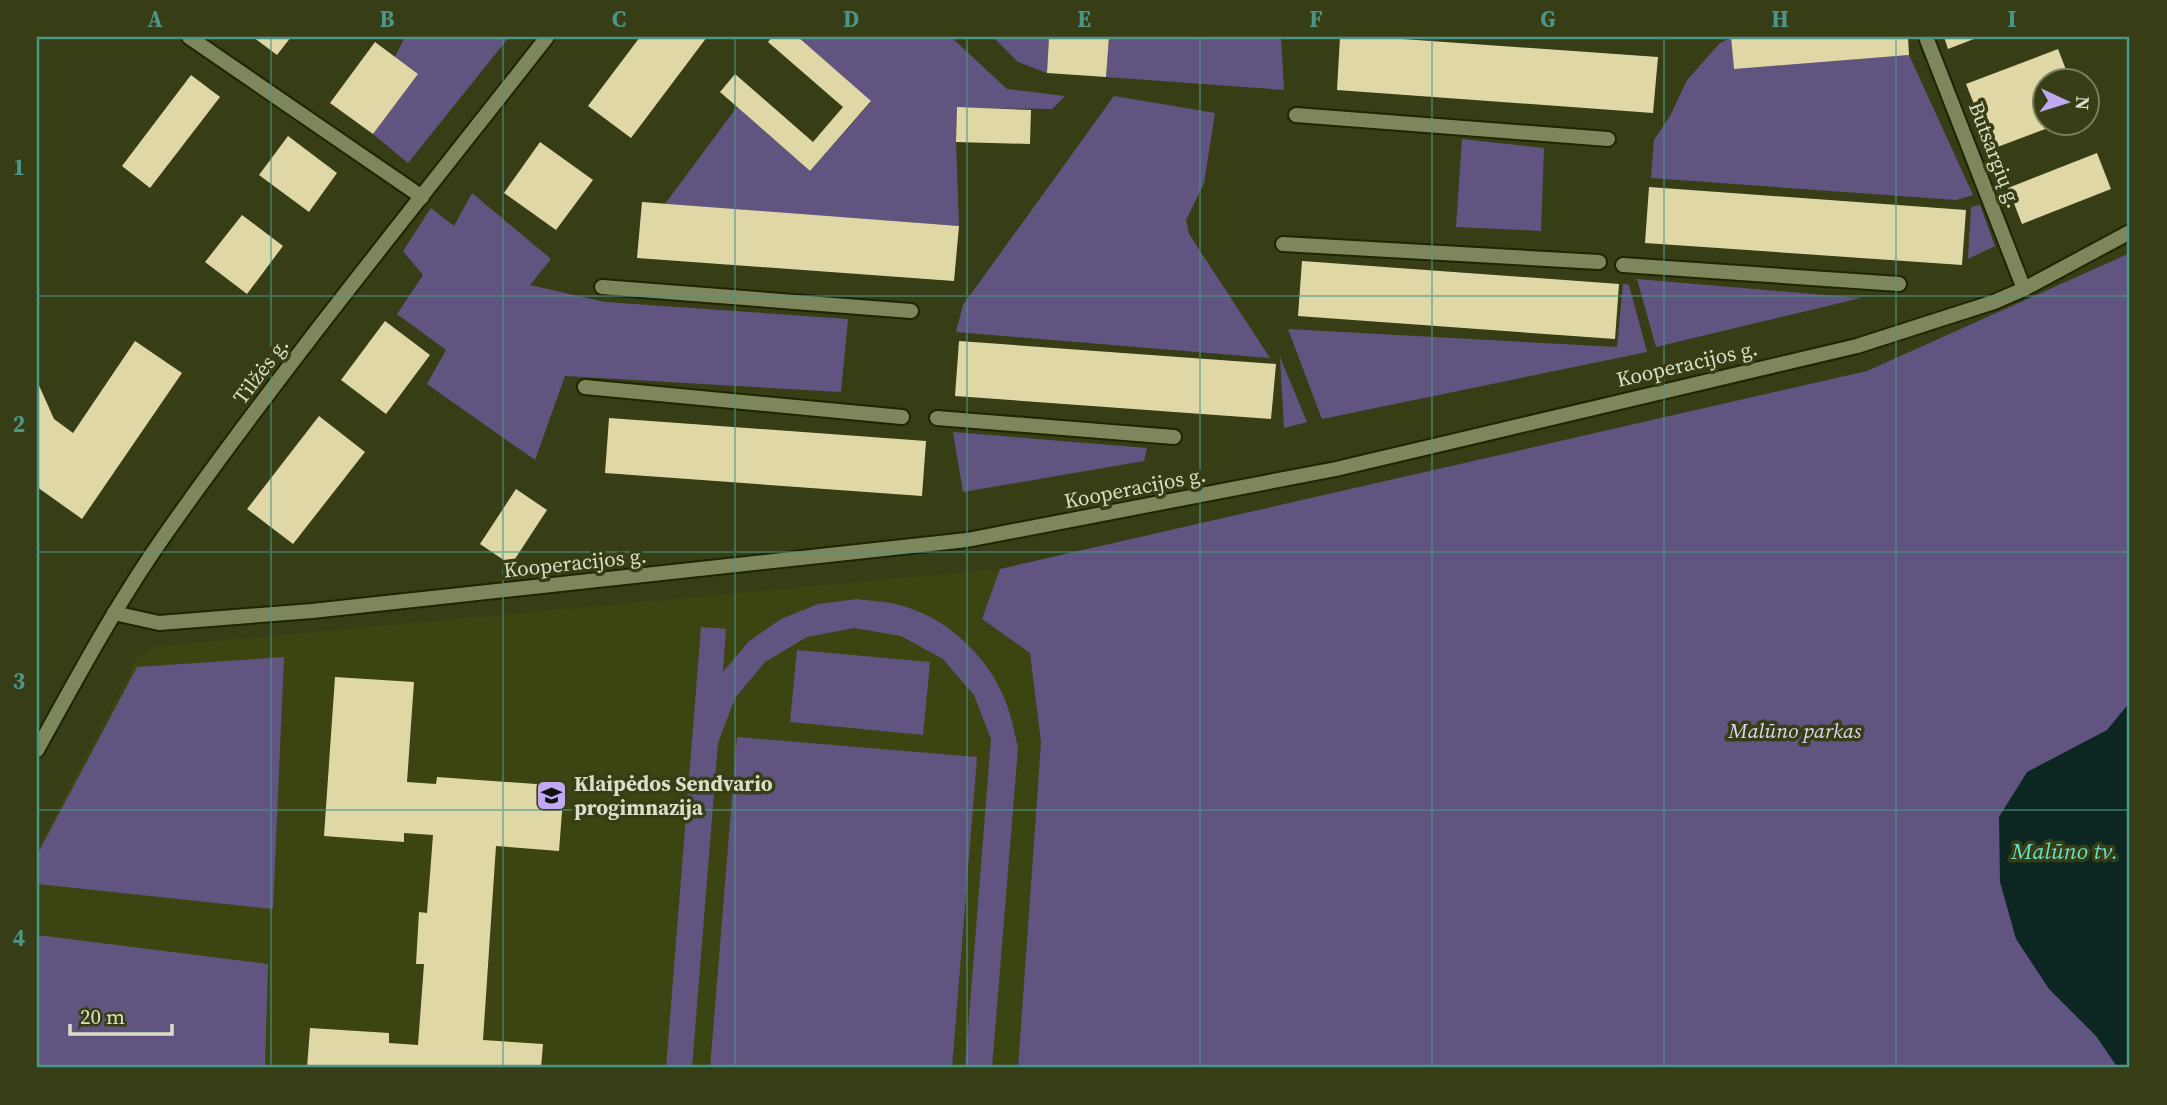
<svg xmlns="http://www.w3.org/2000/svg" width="2167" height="1105" font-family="'Source Serif 4',serif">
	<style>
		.built { fill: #3c4411 }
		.green { fill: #625481 }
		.water { fill: #0c2721 }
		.building { fill: #e0d7a7 }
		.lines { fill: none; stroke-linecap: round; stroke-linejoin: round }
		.lane-casing { stroke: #1e2500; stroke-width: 18 }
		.street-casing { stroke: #1e2500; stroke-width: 18 }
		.lane { stroke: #7e875c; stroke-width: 14 }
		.street { stroke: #7e875c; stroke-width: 14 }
		.grid { fill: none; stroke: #4c9689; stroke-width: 2; stroke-opacity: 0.55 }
		.labels { text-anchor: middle; stroke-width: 7; stroke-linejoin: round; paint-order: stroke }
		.street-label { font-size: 21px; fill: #d9dfc8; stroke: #373e15 }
		.park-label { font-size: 21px; font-style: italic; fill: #ded4f6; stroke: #373e15 }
		.poi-label { font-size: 21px; font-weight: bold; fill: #d9dfc8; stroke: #373e15; text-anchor: start }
		.water-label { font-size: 23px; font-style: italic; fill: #66e0c8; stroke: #373e15 }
		.neatline { fill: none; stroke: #4c9689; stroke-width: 2.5 }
		.grid-label { font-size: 23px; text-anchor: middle; font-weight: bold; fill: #4c9689 }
	</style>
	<rect width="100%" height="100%" fill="#373e15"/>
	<path class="built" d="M1000 569 982 619 1030 653 1041 743 1018 1068H37V850L136 660 153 648 163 646Z"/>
	<g class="green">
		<path d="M405 37H509L408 163 373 134 418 74 395 57Z"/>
		<path d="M798 37H951L1007 89 1065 96 1052 109 957 108 956 142 959 226 665 204 737 107 810 171 871 102Z"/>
		<path d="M993 37H1049L1047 73 1018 62Z"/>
		<path d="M1109 37H1281L1284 90 1106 77Z"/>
		<path d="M1731 37 1734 68 1909 55 1973 195 1956 200 1651 178 1654 140 1670 116 1687 80 1719 44Z"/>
		<path d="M1114 96 1215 113 1204 183 1186 220 1189 234 1270 358 956 332 963 305Z"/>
		<path d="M1462 139 1544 148 1541 231 1456 227Z"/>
		<path d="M472 193 551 259 530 285 605 302 848 319 841 392 565 376 535 460 427 384 446 350 397 314 423 275 403 251 431 208 454 226Z"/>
		<path d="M1980 205 1995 246 1968 259 1971 207Z"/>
		<path d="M2130 253V1068H1018L1041 743 1030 653 982 619 1000 569 1867 371Z"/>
		<path d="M1637 279 1861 298 1656 347Z"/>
		<path d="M1623 284 1629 285 1647 352 1322 419 1288 329 1617 347Z"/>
		<path d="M1280 357 1307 422 1284 428Z"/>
		<path d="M953 432 1147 448 1144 461 963 492Z"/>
		<path d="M857 599C870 601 883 601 895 604 947 615 994 661 1009 711 1013 723 1015 736 1018 748L992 1068H965L991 739 974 695 943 659 901 636 854 628 807 637 765 662 735 698 718 743 692 1068H666L701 627 726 629 723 672 748 642 781 619 818 604Z"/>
		<path d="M797 650 930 662 923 735 790 722Z"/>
		<path d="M284 657 273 909 37 884V855L137 667Z"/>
		<path d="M737 737 977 757 952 1068H710Z"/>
		<path d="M37 935 268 964 265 1068H37Z"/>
	</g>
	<path class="water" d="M2130 702V1068H2118L2096 1036 2049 989 2016 939 2000 882 1999 817 2027 772 2107 730Z"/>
	<g class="building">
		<path d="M253 37H291L277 55Z"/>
		<path d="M640 37H707L631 138 588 106Z"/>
		<path d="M772 37H798L871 101 810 171 720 92 735 74 813 142 843 107 768 42Z"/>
		<path d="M1049 37H1109L1106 77 1047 73Z"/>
		<path d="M1340 37H1374L1658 57 1653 113 1337 90Z"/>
		<path d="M1731 37H1908L1909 55 1734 69Z"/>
		<path d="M1944 37H1979L1948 49Z"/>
		<path d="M375 42 418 74 373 134 330 103Z"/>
		<path d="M2058 49 2070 80H2044V122L2061 123 1992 149 1966 84Z"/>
		<path d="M191 75 220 97 150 188 122 166Z"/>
		<path d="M957 107 1031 110 1030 144 956 142Z"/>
		<path d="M288 136 337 173 309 212 259 175Z"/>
		<path d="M540 142 593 180 556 230 504 193Z"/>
		<path d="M2097 153 2111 189 2022 224 2008 188Z"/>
		<path d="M1649 187 1966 210 1962 265 1645 243Z"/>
		<path d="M642 202 959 226 954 281 637 258Z"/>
		<path d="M242 215 283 246 247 294 205 262Z"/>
		<path d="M1302 261 1619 284 1615 339 1298 316Z"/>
		<path d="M385 321 430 355 386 414 341 380Z"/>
		<path d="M135 341 182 373 82 519 37 487V381L54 419 73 433Z"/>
		<path d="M959 341 1276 364 1271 419 955 396Z"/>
		<path d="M319 416 365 452 293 544 247 509Z"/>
		<path d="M609 418 926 441 922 496 605 473Z"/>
		<path d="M516 489 547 510 511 565 480 544Z"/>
		<path d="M335 677 414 682 407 782 436 784 437 777 564 786 559 851 496 846 483 1040 543 1044 541 1068H307L310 1028 389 1033V1043L418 1045 424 964H416L419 912 427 913 433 835 404 833V842L324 836Z"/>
	</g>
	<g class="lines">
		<defs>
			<g id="lane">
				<path d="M189 37 422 197"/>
				<path d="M1296 115 1608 139"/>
				<path d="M1283 244 1599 262"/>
				<path d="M1623 265 1899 284"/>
				<path d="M602 287 911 311"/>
				<path d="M585 387 902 417"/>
				<path d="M937 418 1174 437"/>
			</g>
			<g id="street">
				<path d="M1926 37 2024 289"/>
				<path d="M114 613 159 623 312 611 967 540 1336 469 1857 346 1994 302 2024 289 2130 232"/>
				<path d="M37 750C78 676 118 601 167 532 287 362 419 201 547 37"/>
			</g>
		</defs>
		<use href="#lane" class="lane-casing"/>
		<use href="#street" class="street-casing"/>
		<use href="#lane" class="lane"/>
		<use href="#street" class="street"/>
	</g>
	<path class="grid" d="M271 37V1068M503 37V1068M735 37V1068M967 37V1068M1200 37V1068M1432 37V1068M1664 37V1068M1896 37V1068M37 296H2130M37 552H2130M37 810H2130"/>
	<defs>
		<symbol id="school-square" viewBox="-11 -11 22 22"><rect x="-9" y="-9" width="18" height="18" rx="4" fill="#c0a8f3" stroke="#373e15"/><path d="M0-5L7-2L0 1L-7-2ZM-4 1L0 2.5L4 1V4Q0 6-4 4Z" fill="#111"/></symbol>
	</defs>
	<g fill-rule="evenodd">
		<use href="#school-square" x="534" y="778" width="35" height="35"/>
	</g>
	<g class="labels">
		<g class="street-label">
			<text transform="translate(1995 155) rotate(69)" y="7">Butsargių g.</text>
			<text transform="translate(1687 364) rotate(-13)" y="7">Kooperacijos g.</text>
			<text transform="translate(261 371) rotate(-53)" y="7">Tilžės g.</text>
			<text transform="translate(1135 488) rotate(-11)" y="7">Kooperacijos g.</text>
			<text transform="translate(575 563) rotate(-6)" y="7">Kooperacijos g.</text>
		</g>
		<g class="park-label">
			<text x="1795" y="738">Malūno parkas</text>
		</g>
		<g class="poi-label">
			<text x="574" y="791">Klaipėdos Sendvario<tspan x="574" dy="24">progimnazija</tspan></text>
		</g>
		<g class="water-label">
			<text x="2065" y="859">Malūno tv.</text>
		</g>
	</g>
	<rect width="2167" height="1105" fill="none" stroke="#373e15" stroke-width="77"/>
	<g transform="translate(2066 102) rotate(94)"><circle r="33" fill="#373e15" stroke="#787e5d" stroke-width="2"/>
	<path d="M0-5L12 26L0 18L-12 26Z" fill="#c0a8f3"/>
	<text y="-10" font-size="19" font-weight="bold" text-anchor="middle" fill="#d9dfc8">N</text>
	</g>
	<path d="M70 1024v10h102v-10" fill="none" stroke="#d9dfc8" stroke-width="3.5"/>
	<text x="80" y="1024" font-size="21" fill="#d9dfc8" stroke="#373e15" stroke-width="5" paint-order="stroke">20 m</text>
	<rect x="38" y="38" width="2090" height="1028" class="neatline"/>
	<g class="grid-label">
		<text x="155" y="27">A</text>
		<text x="387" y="27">B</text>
		<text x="619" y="27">C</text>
		<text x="851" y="27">D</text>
		<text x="1084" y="27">E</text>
		<text x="1316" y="27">F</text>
		<text x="1548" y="27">G</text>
		<text x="1780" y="27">H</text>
		<text x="2012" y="27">I</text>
		<text x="19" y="175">1</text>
		<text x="19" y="432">2</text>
		<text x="19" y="689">3</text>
		<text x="19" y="946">4</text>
	</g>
</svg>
